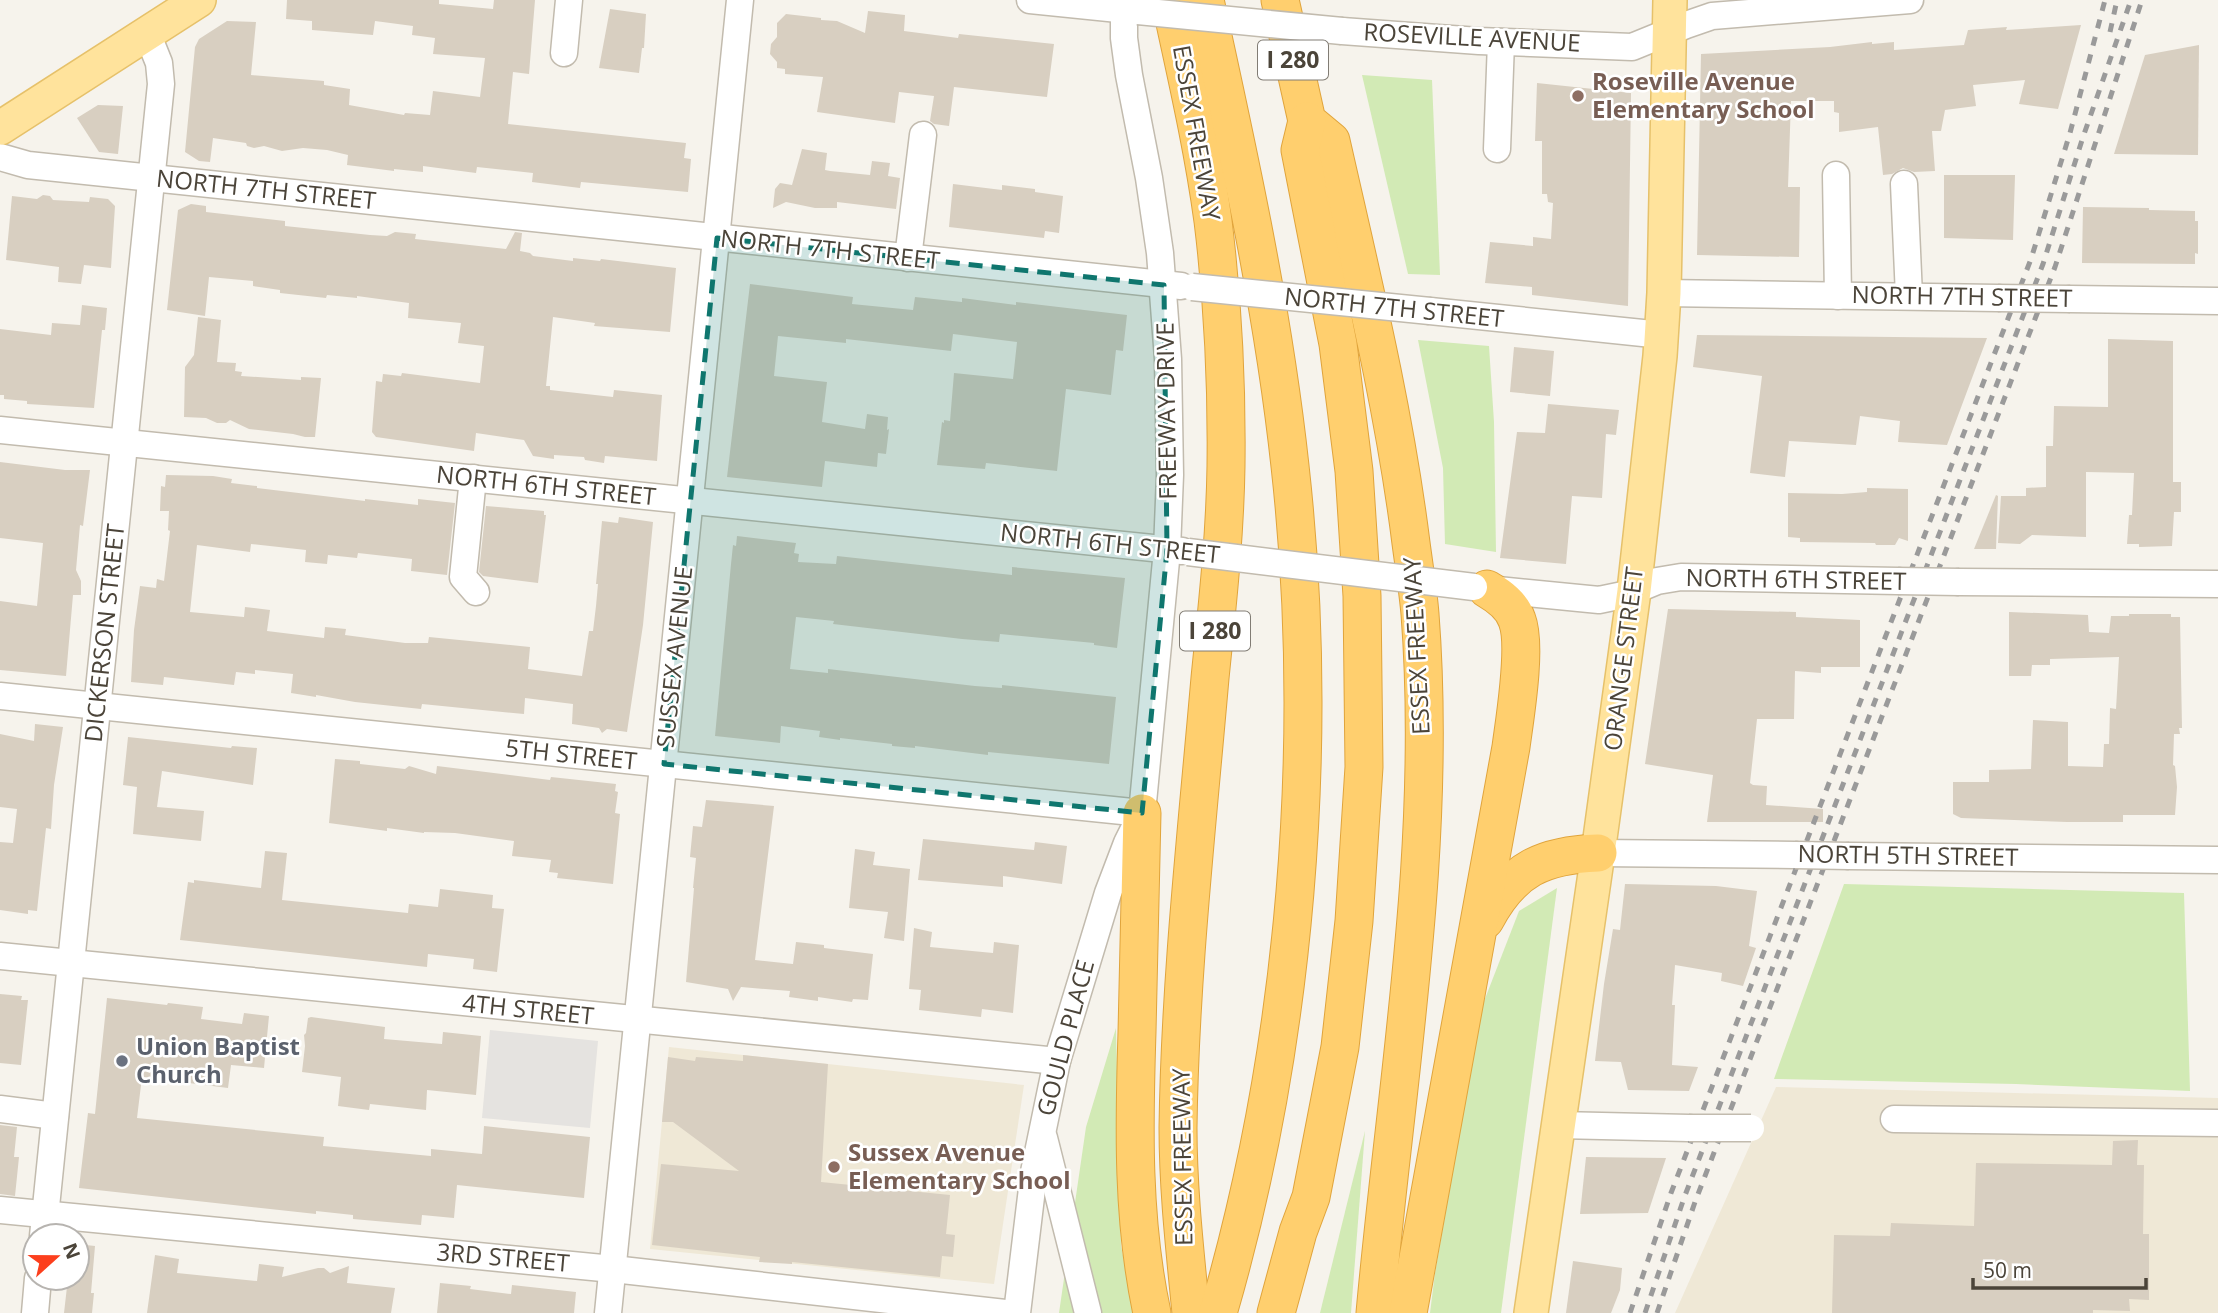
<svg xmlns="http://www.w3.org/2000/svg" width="2218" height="1313" font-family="'Open Sans',sans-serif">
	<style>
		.education { fill: #efe8d6 }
		.green { fill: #d2eab5 }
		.parking { fill: #e5e3e0 }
		.building { fill: #d8cfc1 }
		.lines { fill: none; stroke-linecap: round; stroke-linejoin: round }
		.minor-casing { stroke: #c2bbae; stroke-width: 29 }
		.major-casing { stroke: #e6c16a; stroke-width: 36 }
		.highway-casing { stroke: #e0a43c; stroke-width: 39 }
		.minor { stroke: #fff; stroke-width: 26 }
		.major { stroke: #ffe39c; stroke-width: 33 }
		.highway { stroke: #ffcf6e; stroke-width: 37 }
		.rail { stroke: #9a9a9a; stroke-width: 5; stroke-dasharray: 9 9; stroke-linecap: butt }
		.minor-bridge-casing { stroke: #c2bbae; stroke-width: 29; stroke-linecap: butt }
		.minor-bridge { stroke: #fff; stroke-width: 26 }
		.marked { fill: #0f766e; fill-opacity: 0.2; stroke: #0f766e; stroke-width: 5; stroke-dasharray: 14 9; stroke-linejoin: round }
		.education-dot { fill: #8d6e63; stroke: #fff; stroke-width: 2.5 }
		.worship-dot { fill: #6b7280; stroke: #fff; stroke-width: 2.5 }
		.labels { text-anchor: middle; stroke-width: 5; stroke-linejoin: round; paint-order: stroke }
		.shield { fill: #fff; stroke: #817c74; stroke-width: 2 }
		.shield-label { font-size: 23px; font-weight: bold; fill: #4b4439 }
		.street-label { font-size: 24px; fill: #4b4439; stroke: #fff }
		.education-label { font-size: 24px; font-weight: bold; fill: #785e54; stroke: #fff; text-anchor: start }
		.worship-label { font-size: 24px; font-weight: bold; fill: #5b616d; stroke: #fff; text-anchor: start }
	</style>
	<rect width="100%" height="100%" fill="#f6f3ec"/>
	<g class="education">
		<path d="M669 1047 1024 1085 994 1284 650 1249Z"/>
		<path d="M1776 1087 2218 1098V1313H1675Z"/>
	</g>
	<g class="green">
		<path d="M1362 75 1432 80 1440 275 1408 274Z"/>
		<path d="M1418 340 1489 346 1494 422 1496 552 1445 544 1443 468Z"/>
		<path d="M1844 884 2184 893 2190 1091 2016 1084 1774 1079Z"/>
		<path d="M1557 888 1501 1313H1430L1435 1273 1481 1009 1519 911Z"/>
		<path d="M1116 1028 1121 1246 1135 1313H1059L1086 1127Z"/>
		<path d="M1365 1131 1351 1313H1320Z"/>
	</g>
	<path class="parking" d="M490 1030 598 1041 590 1128 482 1118Z"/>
	<g class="building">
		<path d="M287 0H439V4L493 9 494 0H535L529 74 513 72 508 124 686 143 684 158 691 159 688 192 581 182 580 188 532 182 533 173 477 167 476 173 423 166V172L394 169V171L347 165 348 155 327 150 303 148 282 151 264 146 254 148 247 146 246 143 213 138 210 162 199 161 185 152 195 47 199 39 227 21 256 22 251 75 324 81V85L350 89 349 105 404 115 405 113 430 115 433 91 480 97 485 58 433 54 435 38 412 35 413 26 375 21 373 35 312 30V21L286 19Z"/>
		<path d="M610 9 646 14 644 48H642L639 73 599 68Z"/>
		<path d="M868 11 905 15 904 31 958 38 959 34 1054 44 1047 97 954 87 949 126 934 124 930 121 934 96 899 92 895 123 817 112 823 77 785 74V69L777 68V62L770 54 771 44 777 37V23L786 14 821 18V20L837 21 865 33Z"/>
		<path d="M2081 25 2058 109 2019 104 2025 80 1973 85 1976 106 1945 110 1941 131H1932L1935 171 1914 172 1903 168 1892 174 1883 175 1878 127 1839 132V113L1834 112V101H1791L1788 187H1800L1799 257 1697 255 1701 54 1830 47 1872 42V44L1894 42V50L1964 45 1968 30 2007 27 2006 30Z"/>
		<path d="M2199 45 2198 155 2114 154 2145 55Z"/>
		<path d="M1537 83 1631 93 1628 306 1532 295V287L1485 283 1490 242 1533 246V237L1551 239 1553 203 1548 202 1547 194H1542V141H1535Z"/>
		<path d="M98 105 123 106 118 154 99 152 77 118Z"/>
		<path d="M802 149 827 153 825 170 830 171 870 175 872 161 890 163 888 176 900 178 896 209 837 202V208H815L786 202 773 208 775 189 780 183 792 185Z"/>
		<path d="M1944 175H2015L2013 240 1944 238Z"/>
		<path d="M953 184 1002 190V185L1035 189V192L1063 196 1059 233 1045 231 1044 238 949 227Z"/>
		<path d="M43 195 50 196 53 200 89 202 90 197 108 199 115 206 111 268 84 265 81 284 58 282 59 267 6 260 12 196 37 199Z"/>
		<path d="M191 204 206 206V212L285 221V226L370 235 387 236 395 232 416 234 415 239 506 249 515 232 522 233 520 251 530 253 533 256 573 261V258L600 261 601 259 676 268 670 332 594 326 595 323 553 317 546 386H550V390L613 397 614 390 662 395 657 461 605 456 604 463 585 460 584 457 554 455V459L533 456 524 440 476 433 474 451 376 437 372 432 376 381 382 382 383 374 401 376 402 373 480 383 484 346 458 343 461 323 408 318 409 303 357 296V298L327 295 326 298 280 293V290L253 286V281L209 277 205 316 167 310 178 210Z"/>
		<path d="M2083 207 2149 208V210L2195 211V221H2198V254L2195 253V264L2082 263Z"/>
		<path d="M750 284 853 297 852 304 913 310 915 297 962 302V298L1016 305V302L1127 315 1123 351 1116 350 1111 395 1066 389 1057 471 986 463 985 469 937 465 942 422 944 423V420L950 421 954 373 1013 379 1017 342 953 334 951 351 846 339V343L778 336 774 376 827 382 822 422 865 429 867 414 888 417 887 430 889 429 886 454 878 453 877 467 825 461 822 487 727 477Z"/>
		<path d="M82 305 107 308 105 330H102L94 408 27 404V401L4 399V395H0V329L51 335 52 323 80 325Z"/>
		<path d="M198 317 221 320 217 362 236 363 235 371 242 372 241 376 301 380V377L321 378 315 437H305L293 434 249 429 230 420 226 423H217L206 418 184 417 185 367 194 355Z"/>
		<path d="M1697 335 1987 338 1947 445 1898 442 1900 421 1860 416 1856 445 1789 441 1785 477 1750 473 1762 376 1693 367Z"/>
		<path d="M2108 339 2173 341V482H2181V512H2174L2172 546 2139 547V544H2127L2129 515H2132L2134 473 2086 472V537L2032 535 2020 544 1998 543 2001 496H2026V488L2046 487V446H2053L2054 406 2108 407Z"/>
		<path d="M1514 347 1554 351 1550 396 1510 392Z"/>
		<path d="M1548 404 1619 410 1616 435 1606 434 1602 498 1572 496 1566 564 1500 558 1517 432 1545 433Z"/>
		<path d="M0 462 65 470H90L83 526 80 525 76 570 81 581V595H73L66 676 0 670V601L37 606 43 543 0 538Z"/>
		<path d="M166 475 213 476 232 479 231 483 257 486V488L365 501V499L418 505V499L455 503 447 575 411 571 412 559 358 553 357 558 328 555 327 564 305 562 306 550 251 544 250 552 197 545 190 612 244 617 245 607 270 610 267 631 324 638 325 627 346 629 345 635 405 643H428L429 637 530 647 528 669 582 676 589 631H593L596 606 598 584H596L602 521 618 523 619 517 653 522 643 625 627 732 607 729 602 733 599 728 572 724 573 704 525 698 524 714 422 704 421 709 355 702 316 695V697L291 693 293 674 255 670V674L236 672 234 685 164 677 163 685 131 682 134 630 140 586 156 588 157 579 164 581 170 531 168 530 169 511H160L161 486 165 487Z"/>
		<path d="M1867 488 1908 489V541L1899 538 1895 545H1876L1875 543 1800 542V538L1788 537V493L1842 494 1867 492Z"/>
		<path d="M1996 495 1998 496 1996 549H1974Z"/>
		<path d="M486 506 544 511V515H546L538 583 483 576 479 572Z"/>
		<path d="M737 536 796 543 794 553 799 554 798 562 836 564 837 556 1012 575V567L1125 578 1117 648 1094 645V643L1000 634 999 642 962 639 833 624 834 621 796 617 790 669 828 673V669L975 686 1002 688V685L1116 697 1109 764 988 752V755L915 746V748L892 746V744L840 738V740L819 737 820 731 781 726 780 743 715 736 731 564 733 545 736 546Z"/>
		<path d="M1668 609 1796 612V617L1860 620V667H1821V673L1795 671 1794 719H1757L1750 783 1753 785 1767 786 1766 805 1823 809V822H1707L1713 775 1645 764Z"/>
		<path d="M2009 612 2088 615 2089 632 2109 633 2111 616H2129V614H2171V617H2180L2182 728H2179L2180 734H2174L2173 765 2175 766 2177 787 2175 815H2123V822H2067L1961 818 1953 814V782H1989V770L2031 769 2033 720 2068 722V766L2103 767 2104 744H2109L2110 708 2116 709 2119 657 2050 659V665H2032L2031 676H2009Z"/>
		<path d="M35 724 63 727 54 785 51 829 46 828 37 911 28 910V914L0 910V842L13 843 17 809 0 807V734L34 741Z"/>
		<path d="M128 737 231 748 232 746 257 748 253 785 162 771 157 807 204 811 201 841 133 834 137 787 123 785Z"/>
		<path d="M335 759 360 761V764L405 769 409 766 436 774 437 766 550 780 551 777 616 784 615 791 618 792 615 813 620 814 613 884 557 878 558 873 549 872 551 860 512 856 514 841 455 833 424 832V833L387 828V831L329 823Z"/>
		<path d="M706 800 774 806 755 960 793 964 796 942 824 945V948L873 954 868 1000 853 999 852 1002 818 997V1001L789 997 790 991 741 987 733 1001 728 989 686 982 694 888H693L696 858 690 857 693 826 702 827Z"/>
		<path d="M923 839 1034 850 1035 842 1067 846 1062 884 1003 876V887L918 880Z"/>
		<path d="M855 849 875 852 873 865 910 869 904 941 884 938 888 912 849 908Z"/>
		<path d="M265 851 287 853 282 900 408 913 409 904 438 907 440 889 493 895 492 908 504 909 497 972 473 969 474 959 428 954 427 967 180 940 188 882 194 883V880L261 888Z"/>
		<path d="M1625 884 1716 886 1757 891 1749 946 1756 948 1743 986 1721 981 1722 973 1675 965 1672 1005H1675L1672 1065 1698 1067 1689 1091 1628 1090 1621 1062 1595 1061 1604 984 1613 929 1620 930Z"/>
		<path d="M914 928 932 932 930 947 993 953 994 942 1019 945 1013 1013 982 1009 981 1017 919 1010 921 990 909 989Z"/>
		<path d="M0 994 22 996 21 1000H28L21 1065 0 1063Z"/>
		<path d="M107 998 167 1005 168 1003 203 1007 201 1019 242 1024 244 1013 269 1016 264 1068 231 1065 228 1088 142 1077 137 1118 324 1137 323 1146 431 1156V1149L482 1154 484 1126 590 1137 584 1198 457 1185 454 1218 422 1215 421 1225 353 1219V1215L316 1211V1214L79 1188 88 1113 95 1114Z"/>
		<path d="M311 1017 385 1027 384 1039 442 1044 443 1032 481 1036 476 1095 427 1090 426 1110 370 1104 369 1110 338 1106 341 1077 302 1072 305 1046 304 1035 306 1033 308 1018Z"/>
		<path d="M743 1055 828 1064 821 1182 950 1195 946 1234 955 1235 953 1257 942 1256 940 1277 792 1262V1264L759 1262 760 1257 652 1245 661 1164 739 1171 673 1122H662L668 1057 695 1061 696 1057 743 1061Z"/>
		<path d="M0 1125 17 1127 14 1157H19L15 1196 0 1194Z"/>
		<path d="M2138 1140 2137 1165H2144L2143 1234H2149V1300L2129 1299 2130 1311 2093 1310V1313H1832L1834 1235 1890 1236 1891 1223 1974 1226 1976 1163 2112 1165 2113 1141Z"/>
		<path d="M1586 1157 1666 1158 1648 1213 1580 1214Z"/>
		<path d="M77 1244 95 1246 91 1293H94L92 1313H64L68 1278H77Z"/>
		<path d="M155 1255 179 1259 177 1273 257 1281 259 1264 284 1267 282 1277 318 1268H324L330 1273 349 1266 347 1283 395 1288 391 1313H147Z"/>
		<path d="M1573 1261 1622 1268 1620 1290 1611 1313H1566Z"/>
		<path d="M440 1283 471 1286 470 1289 511 1294 512 1285 576 1292 574 1313H437Z"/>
	</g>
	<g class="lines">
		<defs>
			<g id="minor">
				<path d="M1030 0 1138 11"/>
				<path d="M1342 31 1479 41 1632 47 1686 25 1712 16 1910 0"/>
				<path d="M564 53 569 0"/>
				<path d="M1497 149 1501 42"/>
				<path d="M0 157 28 165 1181 286"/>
				<path d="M1836 175 1838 296"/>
				<path d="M1904 184 1909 296"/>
				<path d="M908 258 923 135"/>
				<path d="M1664 293 1998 298"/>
				<path d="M2070 299 2218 301"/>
				<path d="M1430 311 1662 335"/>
				<path d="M0 430 1182 551"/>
				<path d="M473 478 463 577 476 592"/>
				<path d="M1959 582 2218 584"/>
				<path d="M1488 589 1599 600 1623 595 1657 581 1681 577 1898 581"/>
				<path d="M0 696 1142 813"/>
				<path d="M1598 853 1795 855"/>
				<path d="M1849 856 2218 860"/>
				<path d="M0 956 1057 1061"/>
				<path d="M0 1109 55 1116"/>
				<path d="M1894 1119 2218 1123"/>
				<path d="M1558 1125 1689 1128"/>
				<path d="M1044 1138 1088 1313"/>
				<path d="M0 1210 613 1269 1005 1313"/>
				<path d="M43 1236 161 84 159 63 147 33"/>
				<path d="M35 1313 38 1278"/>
				<path d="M608 1313 740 0"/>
				<path d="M1017 1313 1034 1172 1057 1061 1108 893 1127 843 1142 813 1167 550 1170 475 1168 359 1160 253 1149 178 1129 75 1124 38V10"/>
			</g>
			<g id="major">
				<path d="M0 128 199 0"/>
				<path d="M1531 1313 1598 853 1634 591 1660 356 1664 293 1670 0"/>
			</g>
			<g id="highway">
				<path d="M1170 0C1186 74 1203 147 1213 221 1223 303 1227 384 1226 466 1225 537 1217 608 1210 678 1197 828 1180 978 1178 1128 1178 1190 1185 1251 1191 1313"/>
				<path d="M1205 0C1239 155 1273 309 1290 466 1321 744 1296 1045 1218 1313"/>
				<path d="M1280 0 1307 121 1331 141C1361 274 1394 407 1411 543 1414 566 1418 590 1420 614 1438 848 1396 1080 1375 1313"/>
				<path d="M1142 813C1141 886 1139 959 1137 1032 1134 1127 1132 1220 1152 1313"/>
				<path d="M1485 920C1512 869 1543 855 1598 853"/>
				<path d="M1276 1313 1298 1232 1311 1197 1340 1047 1354 921 1364 767 1362 596 1354 471 1338 344 1300 150 1307 121"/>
				<path d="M1408 1313 1511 747C1515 717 1527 646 1517 620 1512 605 1499 596 1487 589"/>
			</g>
		</defs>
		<use href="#minor" class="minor-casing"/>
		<use href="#major" class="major-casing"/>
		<use href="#highway" class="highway-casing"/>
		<use href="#minor" class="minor"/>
		<use href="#major" class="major"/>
		<use href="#highway" class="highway"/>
		<g class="rail">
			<path d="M2110 32 2117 0"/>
			<path d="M1630 1313 1671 1193 2031 259 2070 133 2105 0"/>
			<path d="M1645 1313 1684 1198 2043 264 2083 137 2131 0"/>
			<path d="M1657 1313 1695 1202 2055 267 2142 0"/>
		</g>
		<defs>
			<g id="minor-bridge">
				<path d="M1138 11 1342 31"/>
				<path d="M1192 287 1430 311"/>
				<path d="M1998 298 2070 299"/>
				<path d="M1188 552 1474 587"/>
				<path d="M1898 581 1959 582"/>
				<path d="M1795 855 1849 856"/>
				<path d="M1689 1128H1751"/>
			</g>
		</defs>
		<use href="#minor-bridge" class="minor-bridge-casing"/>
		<use href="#minor-bridge" class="minor-bridge"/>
	</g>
	<path class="marked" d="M717 238 1164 285 1167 550 1142 813 664 764Z"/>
	<g class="education-dot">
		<circle cx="1578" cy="96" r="7"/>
		<circle cx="834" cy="1167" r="7"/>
	</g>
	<circle class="worship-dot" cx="122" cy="1061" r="7"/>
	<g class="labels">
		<g class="shield">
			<rect x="1258" y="40.5" width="70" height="39" rx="5"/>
			<rect x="1180" y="611.5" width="70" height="39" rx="5"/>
		</g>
		<g class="shield-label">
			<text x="1293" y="68">I 280</text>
			<text x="1215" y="639">I 280</text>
		</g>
		<g class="street-label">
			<text transform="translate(1472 38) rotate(3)" y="8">ROSEVILLE AVENUE</text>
			<text transform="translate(1196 133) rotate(80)" y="8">ESSEX FREEWAY</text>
			<text transform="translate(266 190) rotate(6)" y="8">NORTH 7TH STREET</text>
			<text transform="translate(830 250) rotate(6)" y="8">NORTH 7TH STREET</text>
			<text transform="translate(1962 297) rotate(1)" y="8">NORTH 7TH STREET</text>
			<text transform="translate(1394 308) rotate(6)" y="8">NORTH 7TH STREET</text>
			<text transform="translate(1167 411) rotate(-91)" y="8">FREEWAY DRIVE</text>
			<text transform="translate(546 486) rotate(6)" y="8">NORTH 6TH STREET</text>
			<text transform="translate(1110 544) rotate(6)" y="8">NORTH 6TH STREET</text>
			<text transform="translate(1796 580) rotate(1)" y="8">NORTH 6TH STREET</text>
			<text transform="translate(105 633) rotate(-84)" y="8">DICKERSON STREET</text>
			<text transform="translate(1417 646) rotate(-93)" y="8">ESSEX FREEWAY</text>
			<text transform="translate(675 657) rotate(-84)" y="8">SUSSEX AVENUE</text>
			<text transform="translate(1624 659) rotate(-83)" y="8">ORANGE STREET</text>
			<text transform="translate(571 755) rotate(6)" y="8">5TH STREET</text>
			<text transform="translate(1908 856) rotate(1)" y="8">NORTH 5TH STREET</text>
			<text transform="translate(528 1010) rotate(6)" y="8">4TH STREET</text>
			<text transform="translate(1066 1038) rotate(-75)" y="8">GOULD PLACE</text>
			<text transform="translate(1183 1157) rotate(-91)" y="8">ESSEX FREEWAY</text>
			<text transform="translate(503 1258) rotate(5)" y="8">3RD STREET</text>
		</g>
		<g class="education-label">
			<text x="1592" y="90">Roseville Avenue<tspan x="1592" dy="28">Elementary School</tspan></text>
			<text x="848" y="1161">Sussex Avenue<tspan x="848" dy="28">Elementary School</tspan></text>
		</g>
		<g class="worship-label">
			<text x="136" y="1055">Union Baptist<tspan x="136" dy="28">Church</tspan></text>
		</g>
	</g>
	<g transform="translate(56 1257) rotate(69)"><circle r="33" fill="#ffffff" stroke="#b7b4b0" stroke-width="2"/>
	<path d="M0-5L12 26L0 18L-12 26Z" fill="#fc3f1d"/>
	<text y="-10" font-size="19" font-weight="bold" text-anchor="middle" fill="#4b4439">N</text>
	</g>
	<path d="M1973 1278v10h173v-10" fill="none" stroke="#4b4439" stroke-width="3.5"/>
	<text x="1983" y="1278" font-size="21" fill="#4b4439" stroke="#ffffff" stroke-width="5" paint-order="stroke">50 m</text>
</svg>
